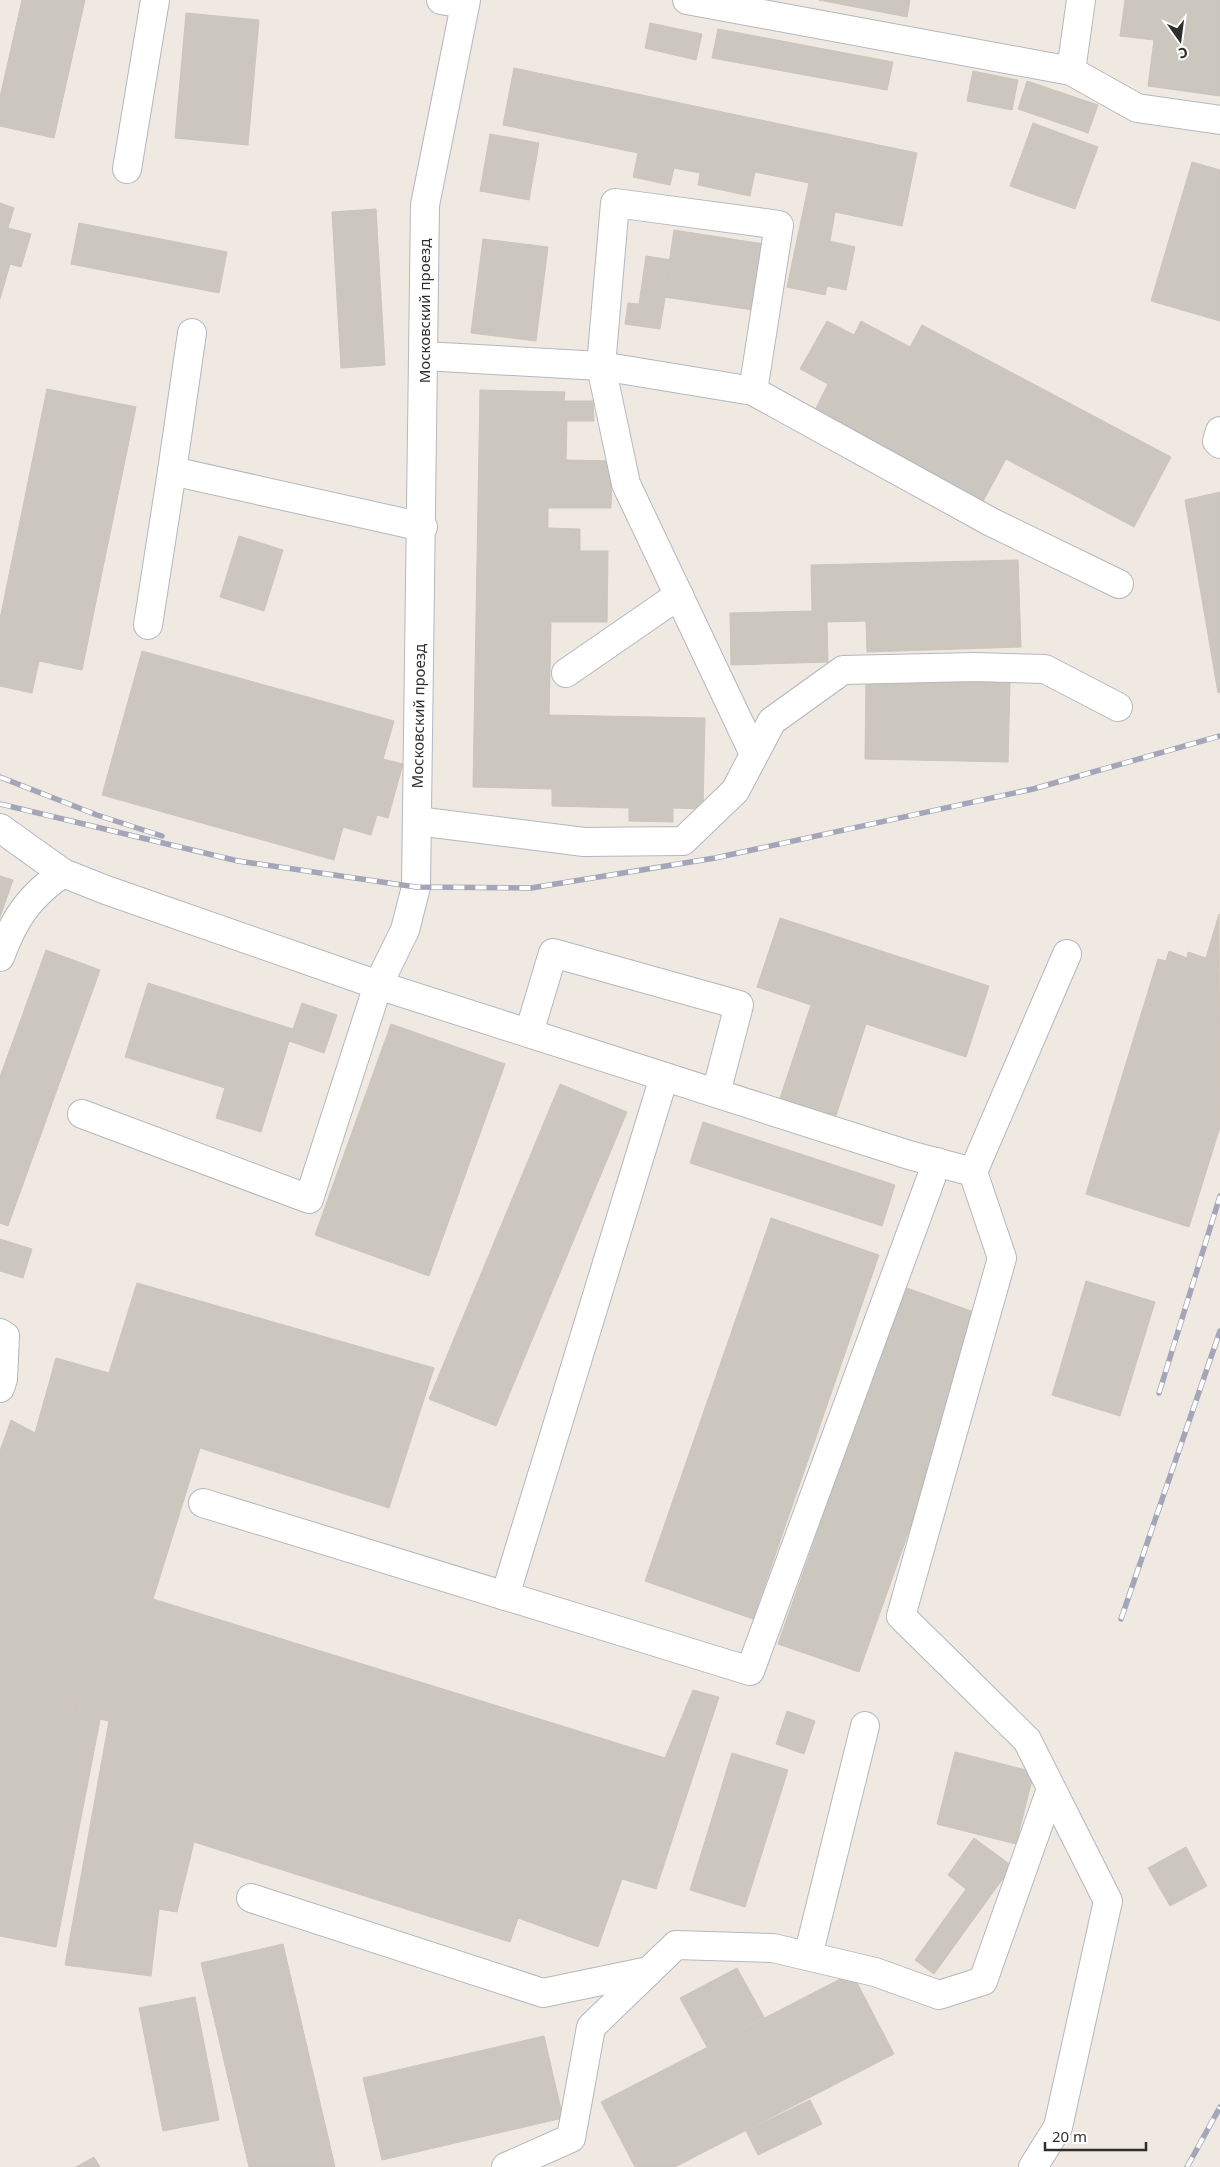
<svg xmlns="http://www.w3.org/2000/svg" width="1220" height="2167" font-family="'Noto Sans',sans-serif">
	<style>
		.building { fill: #cbc7bf; stroke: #cbc5ba }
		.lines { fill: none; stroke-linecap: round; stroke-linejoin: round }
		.minor-casing { stroke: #b4b7c1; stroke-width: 30 }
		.minor { stroke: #fff; stroke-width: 28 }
		.rail-casing { stroke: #a3a6b8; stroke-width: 5.5 }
		.rail { stroke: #fff; stroke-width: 4; stroke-dasharray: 11; stroke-linecap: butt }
		.labels { text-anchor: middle; stroke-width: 4; stroke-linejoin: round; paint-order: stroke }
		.street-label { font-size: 15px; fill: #2e2e2e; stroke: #fff }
	</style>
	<rect width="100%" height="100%" fill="#efe9e1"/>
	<g class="building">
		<path d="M22 0H85L54 138 0 126V97Z"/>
		<path d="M819 0H910L907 17Z"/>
		<path d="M1125 0H1220V96L1148 86 1154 40 1120 36Z"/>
		<path d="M186 13 259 20 248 145 175 138Z"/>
		<path d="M650 23 702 34 696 60 645 48Z"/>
		<path d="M718 29 893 62 887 90 712 58Z"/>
		<path d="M514 68 917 153 902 226 835 212 830 241 855 247 846 290 827 286 825 295 787 287 809 183 755 172 750 196 698 185 700 173 674 168 670 185 633 177 638 153 503 125Z"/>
		<path d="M973 71 1018 80 1012 110 967 101Z"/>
		<path d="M1027 81 1098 105 1088 133 1018 109Z"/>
		<path d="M1033 123 1098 147 1075 209 1010 186Z"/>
		<path d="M490 134 539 143 529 200 480 191Z"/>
		<path d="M1192 162 1220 170V321L1151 301Z"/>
		<path d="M0 203 14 208 8 228 31 234 21 267 10 264 0 299Z"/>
		<path d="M376 209 385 365 341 368 332 212Z"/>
		<path d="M79 223 227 252 219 293 71 264Z"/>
		<path d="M674 230 770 245 760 311 664 297Z"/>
		<path d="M483 239 548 247 536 341 471 333Z"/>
		<path d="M646 256 671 260 660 329 625 324 628 303 639 304Z"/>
		<path d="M827 321 854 335 861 321 910 347 922 325 1171 457 1134 527 1006 459 981 505 812 416 828 384 800 369Z"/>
		<path d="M47 389 136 407 82 670 39 661 32 693 0 686V619Z"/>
		<path d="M480 390 565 392 564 401H593L594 421H567L566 460 612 461 611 508H548V528L580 529V551H608L607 622H551L549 715 705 718 703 809 673 808V822L629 821V808L552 806V789L473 787Z"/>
		<path d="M1220 492V692L1218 693 1185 500Z"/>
		<path d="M239 536 283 550 264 611 220 597Z"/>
		<path d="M1018 560 1021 647 867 652 866 621 827 622 828 662 731 665 730 613 812 611 811 565Z"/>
		<path d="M142 651 394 721 383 759 403 764 388 818 377 815 371 835 343 827 334 860 102 795Z"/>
		<path d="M866 680 1010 683 1008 762 865 759Z"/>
		<path d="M0 876 13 880 0 917Z"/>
		<path d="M1219 914 1220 1127 1189 1227 1086 1194 1158 959 1166 961 1169 951 1187 958 1188 952 1206 958Z"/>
		<path d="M780 918 989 986 966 1057 866 1024 832 1128 776 1110 811 1005 757 987Z"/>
		<path d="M46 950 100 970 8 1226 0 1223V1077Z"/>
		<path d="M148 983 293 1029 261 1132 216 1118 225 1088 125 1057Z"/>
		<path d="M302 1003 337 1015 324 1053 289 1041Z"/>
		<path d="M391 1024 505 1064 429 1276 315 1235Z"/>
		<path d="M560 1084 627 1112 496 1426 429 1399Z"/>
		<path d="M703 1122 895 1185 882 1226 690 1163Z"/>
		<path d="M771 1218 879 1255 753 1619 645 1581Z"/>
		<path d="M0 1239 32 1249 23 1278 0 1271Z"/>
		<path d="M1086 1281 1155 1302 1120 1416 1052 1395Z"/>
		<path d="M137 1283 434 1368 389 1508 200 1448 153 1599 665 1758 693 1690 719 1697 656 1889 622 1879 598 1947 518 1918 510 1942 194 1842 177 1912 159 1909 151 1976 65 1965 109 1721 76 1714 77 1692 0 1667V1451L11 1420 35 1433 56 1358 109 1373Z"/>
		<path d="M904 1287 985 1316 859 1672 778 1644Z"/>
		<path d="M0 1667 77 1692 76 1714 100 1720 56 1947 0 1936Z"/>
		<path d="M787 1711 815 1721 804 1754 776 1744Z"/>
		<path d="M955 1752 1034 1772 1016 1844 937 1824Z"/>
		<path d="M732 1753 788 1770 745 1907 690 1890Z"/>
		<path d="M974 1838 1012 1866 934 1974 915 1960 966 1889 948 1875Z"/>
		<path d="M1186 1847 1207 1886 1170 1906 1148 1868Z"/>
		<path d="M283 1944 335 2167H249L201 1963Z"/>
		<path d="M737 1968 764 2017 707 2047 680 1998Z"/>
		<path d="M852 1973 894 2054 675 2167H635L601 2102Z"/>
		<path d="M195 1997 219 2120 163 2131 139 2008Z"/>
		<path d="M544 2036 563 2118 382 2160 363 2078Z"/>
		<path d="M810 2100 822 2124 758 2155 746 2131Z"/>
		<path d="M94 2157 100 2167H76Z"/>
	</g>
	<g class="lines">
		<defs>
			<g id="minor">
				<path d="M441 0 465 4"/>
				<path d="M687 0 1071 71"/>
				<path d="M1081 0 1071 71 1137 108 1220 120"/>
				<path d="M127 169 155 0"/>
				<path d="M424 356 601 366 753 391 991 522 1119 584"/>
				<path d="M753 391 779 225 615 203 601 366 626 484 754 754"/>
				<path d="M1220 431 1217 441 1220 444"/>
				<path d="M172 471 192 333"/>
				<path d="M148 625 172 471 423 527"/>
				<path d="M566 673 679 595"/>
				<path d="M417 821 584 842 683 841 735 791 772 721 843 670 975 667 1045 669 1118 707"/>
				<path d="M0 828 63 873"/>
				<path d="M0 957C14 919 29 896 63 873L106 890 378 985 405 930 416 887 425 205 466 0"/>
				<path d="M529 1033 553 953 739 1005 716 1093"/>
				<path d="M82 1114 309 1199 378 985 909 1155 973 1172 1067 954"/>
				<path d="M973 1172 1002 1258 901 1616 1027 1740 1108 1901 1058 2127 1033 2167"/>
				<path d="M0 1333 5 1336 3 1379 0 1388"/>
				<path d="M203 1503 750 1671 937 1162"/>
				<path d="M505 1596 664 1077"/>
				<path d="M251 1898 543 1993 649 1971"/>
				<path d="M808 1956 865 1726"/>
				<path d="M506 2167 571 2138 591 2027 676 1945 773 1948 875 1972 939 1995 983 1981 1051 1789"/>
			</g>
		</defs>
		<use href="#minor" class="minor-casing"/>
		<use href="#minor" class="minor"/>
		<defs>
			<g id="rail">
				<path d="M0 777 97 815 162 836"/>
				<path d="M0 804 238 861 416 887 531 888 715 858 1033 789 1220 736"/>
				<path d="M1159 1393 1220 1196"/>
				<path d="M1121 1619 1220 1331"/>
				<path d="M1187 2167 1220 2107"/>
			</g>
		</defs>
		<use href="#rail" class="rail-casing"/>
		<use href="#rail" class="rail"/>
	</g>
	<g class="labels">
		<g class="street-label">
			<text transform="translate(425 311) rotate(-90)" y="5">Московский проезд</text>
			<text transform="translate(419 716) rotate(-89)" y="5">Московский проезд</text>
		</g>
	</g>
	<g transform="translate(1180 40) rotate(166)" stroke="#ffffff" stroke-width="4" paint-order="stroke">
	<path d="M0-4L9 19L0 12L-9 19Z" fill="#2e2e2e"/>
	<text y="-8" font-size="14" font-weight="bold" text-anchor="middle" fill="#2e2e2e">С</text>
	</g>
	<path d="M1045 2142v8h101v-8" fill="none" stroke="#2e2e2e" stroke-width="2.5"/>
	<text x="1052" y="2142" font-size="15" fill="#2e2e2e" stroke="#ffffff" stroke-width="4" paint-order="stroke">20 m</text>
</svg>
